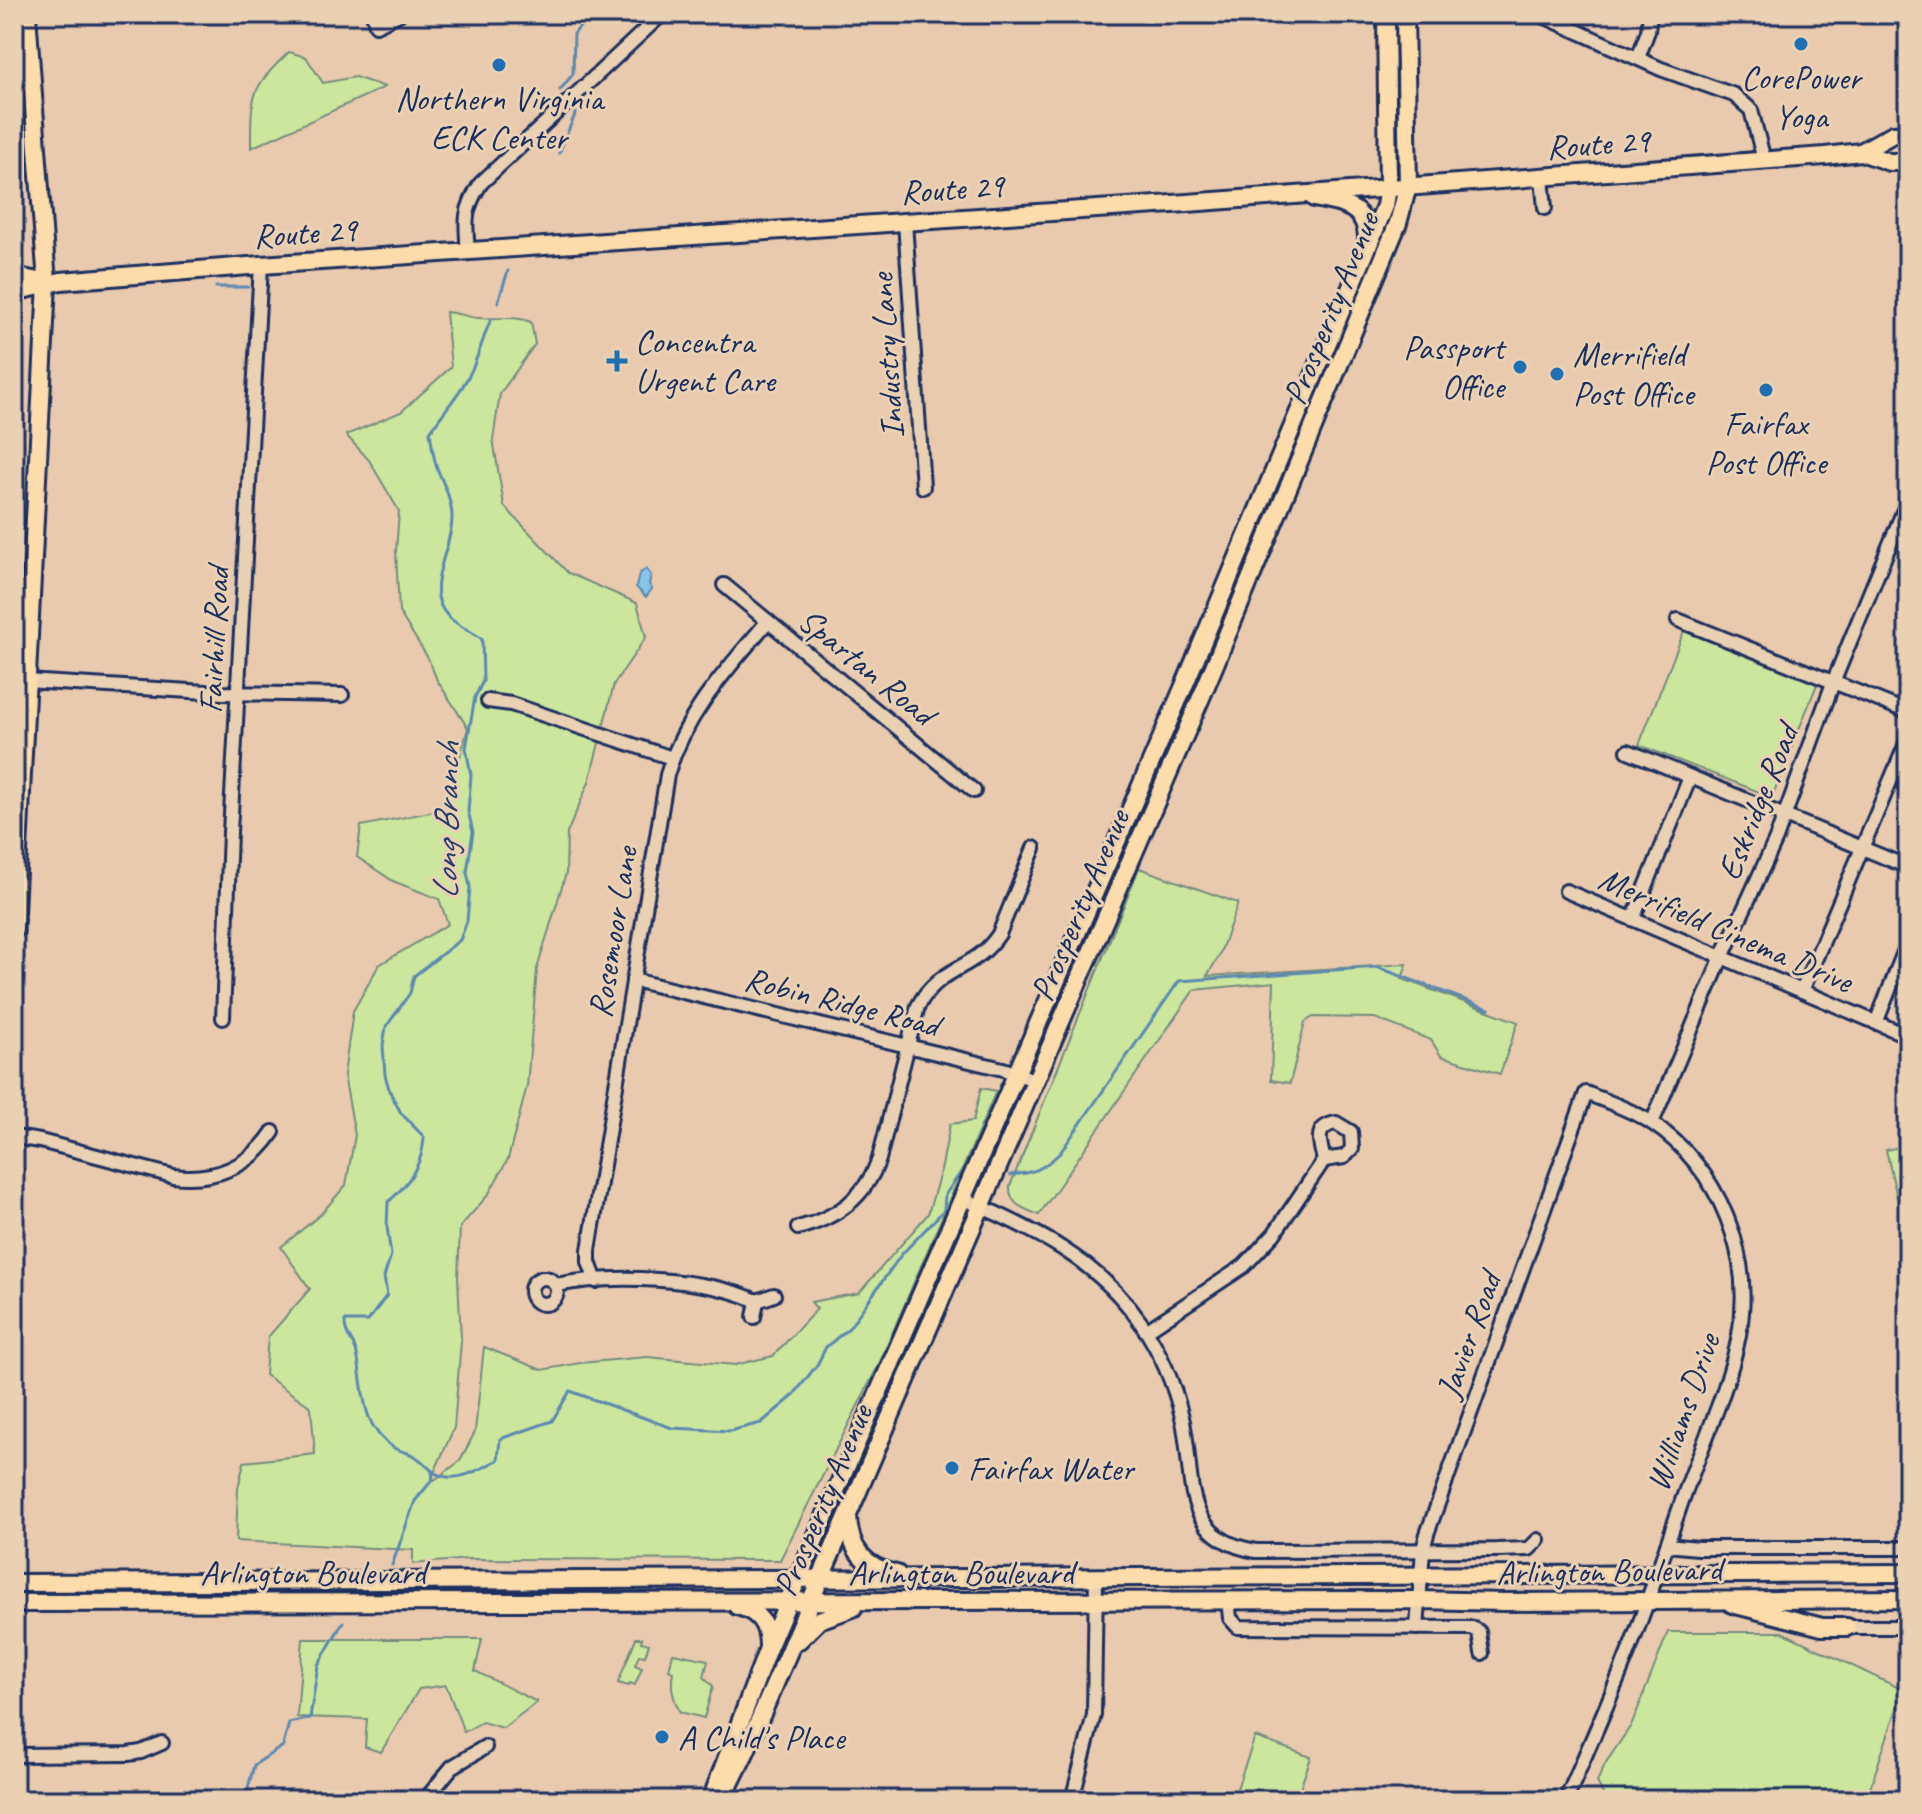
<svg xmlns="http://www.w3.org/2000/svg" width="1922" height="1814" font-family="Caveat,sans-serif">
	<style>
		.green { fill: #cce79d; stroke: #748b7e; stroke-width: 2 }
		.water { fill: #88c3e8; stroke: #5c88b1; stroke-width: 2 }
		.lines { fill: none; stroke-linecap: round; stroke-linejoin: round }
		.stream { stroke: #5c88b1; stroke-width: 3 }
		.minor-casing { stroke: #1b2f5e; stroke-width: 18 }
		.major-casing { stroke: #1b2f5e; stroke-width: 22 }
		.minor { stroke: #ebd1b3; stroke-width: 12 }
		.major { stroke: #fddcac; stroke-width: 16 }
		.poi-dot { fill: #1f6fb2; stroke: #ebd1b3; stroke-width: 3 }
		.labels { text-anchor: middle; stroke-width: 6; stroke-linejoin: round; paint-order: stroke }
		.poi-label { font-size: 34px; fill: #1b2f5e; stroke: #ebd1b3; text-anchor: start }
		.street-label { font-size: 34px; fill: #1b2f5e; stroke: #ebd1b3 }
		.water-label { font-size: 36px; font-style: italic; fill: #263e6c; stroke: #ebd1b3 }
	</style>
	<rect width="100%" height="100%" fill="#e9caae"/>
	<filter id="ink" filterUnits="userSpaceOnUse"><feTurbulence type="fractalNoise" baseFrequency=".0125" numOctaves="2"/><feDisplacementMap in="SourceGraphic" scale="16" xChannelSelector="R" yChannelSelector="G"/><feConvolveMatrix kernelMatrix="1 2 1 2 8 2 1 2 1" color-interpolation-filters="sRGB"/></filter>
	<g filter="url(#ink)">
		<g class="green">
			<path d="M289 52 306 57 323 83 355 77 385 87 251 148C251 95 250 89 289 52Z"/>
			<path d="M446 312C458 313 467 317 478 318 497 320 513 315 531 322L535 344 500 394 493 439 504 506 568 573 637 603 646 637 614 684 589 782 567 833 566 873 537 969 527 1086 508 1159 488 1195 460 1227 458 1278 461 1340 454 1428 429 1484 460 1461 475 1432 484 1347 542 1370 580 1363 647 1357 735 1365 773 1356 817 1309 811 1302 859 1293 928 1214 942 1166 950 1124 973 1121 981 1088 996 1091 879 1364 780 1560 469 1559 413 1564V1550L236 1541 238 1488 244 1462 315 1454 311 1407 265 1375 268 1337 310 1289 281 1247 321 1214 346 1185 355 1135 344 1075 353 1011 379 965 448 924 439 899 393 881 357 857 361 826 440 810 456 771 468 728 437 680 428 658 399 612 396 552 399 511 369 460 346 435 401 412 451 367Z"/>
			<path d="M1684 631 1817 684 1772 797 1639 745Z"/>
			<path d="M1139 868 1238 903 1219 956 1207 976 1407 964 1402 979 1518 1022 1500 1074 1441 1056 1431 1040 1375 1018 1313 1017 1305 1022 1290 1083 1271 1080 1274 982 1194 990 1039 1215C1023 1208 1009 1205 1010 1186Z"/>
			<path d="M1908 1145V1245L1886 1150Z"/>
			<path d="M1668 1632H1782L1903 1690 1869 1791 1871 1793 1870 1800H1606L1597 1782 1605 1764 1632 1724Z"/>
			<path d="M636 1638H642L641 1642 649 1644 645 1656 639 1655 635 1665 642 1668 635 1685 630 1683 629 1686 618 1683Z"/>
			<path d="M303 1639H482L475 1671 537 1702 503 1728 482 1722 464 1732 446 1685 419 1689 381 1752 365 1747 367 1719 297 1717Z"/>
			<path d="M673 1653 708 1660 704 1677 713 1686 704 1718 680 1712C673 1698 670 1687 673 1672L669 1670Z"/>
			<path d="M1255 1737 1311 1757 1296 1800H1233Z"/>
		</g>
		<path class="water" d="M646 569 651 575 649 584 652 589 646 597 636 587 639 574Z"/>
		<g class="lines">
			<g class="stream">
				<path d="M560 90 573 74 574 34 590 14"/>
				<path d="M559 153 576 112"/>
				<path d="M216 287H248"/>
				<path d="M498 302 508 271"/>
				<path d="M491 319C484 335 480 351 473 367 463 391 444 410 430 432 432 444 433 457 437 468 443 484 451 497 452 515 454 548 419 592 451 619 460 627 473 632 482 639L483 681 475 697 466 748 471 775 468 811 473 832 467 872 470 887 467 921 460 940 414 976 410 993 386 1027 383 1045 385 1075 390 1092 401 1113 424 1137C423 1163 408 1185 388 1202L387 1227 391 1255 384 1277 387 1295 368 1321H345C344 1335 354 1341 357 1354 364 1388 360 1427 394 1448 401 1452 410 1452 416 1457 423 1461 428 1468 435 1473 456 1485 479 1469 498 1460L500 1439 552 1421 570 1391 672 1428 730 1431 761 1423 792 1397 817 1365 826 1347 849 1328 901 1255 944 1210 945 1195 961 1172"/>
				<path d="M1010 1175C1035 1173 1041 1170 1060 1153L1179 981 1377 967 1489 1009"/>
				<path d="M392 1565 415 1501 433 1479 432 1471"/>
				<path d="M240 1800 247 1792 254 1765 283 1746 289 1723 310 1718 318 1665 343 1622"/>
			</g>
			<defs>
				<g id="minor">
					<path d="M373 14 376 25 399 14"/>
					<path d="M1539 14 1661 69 1734 95 1751 110 1764 160"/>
					<path d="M1638 58 1648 31 1650 14"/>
					<path d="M1542 178 1545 208"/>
					<path d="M905 222 923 487"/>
					<path d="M468 251C465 221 464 209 481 183L662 14"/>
					<path d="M724 585 974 791"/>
					<path d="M1678 620 1908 712"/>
					<path d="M26 681 223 693 342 695"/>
					<path d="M488 701 511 704 672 758"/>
					<path d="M1628 751 1908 867"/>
					<path d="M1566 891 1908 1036"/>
					<path d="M1633 919 1690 777"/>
					<path d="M633 980 1003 1069 1037 1081"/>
					<path d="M1802 991 1908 739"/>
					<path d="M223 1018 230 832 261 265"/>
					<path d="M1876 1023 1908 942"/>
					<path d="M1336 1123 1351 1132 1352 1149 1344 1157 1324 1160C1320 1143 1313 1127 1336 1123Z"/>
					<path d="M1652 1123 1718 966 1776 839 1833 683 1908 500"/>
					<path d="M14 1137 40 1141 173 1176C214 1181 250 1167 273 1132"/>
					<path d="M964 1199C1033 1229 1097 1259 1141 1323 1160 1351 1174 1384 1182 1417 1196 1474 1177 1538 1256 1551L1497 1550 1529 1549 1538 1540"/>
					<path d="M798 1228C837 1218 865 1198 879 1159L918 1006C941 964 974 972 999 934L1034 848"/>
					<circle cx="544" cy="1291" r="13"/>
					<path d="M596 1281 589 1262V1250L667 775C685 714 728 668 768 621"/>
					<path d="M556 1285C612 1274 704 1277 757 1301L774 1295"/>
					<path d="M754 1317 757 1301"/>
					<path d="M1146 1331 1244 1266 1274 1234 1324 1160"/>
					<path d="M1667 1545 1698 1548H1908"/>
					<path d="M1228 1600 1230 1618 1238 1627 1472 1628 1479 1632 1482 1653"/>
					<path d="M1847 1627H1908"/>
					<path d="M1417 1628 1423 1550 1427 1534 1586 1093C1608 1102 1632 1110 1652 1123 1720 1169 1754 1256 1739 1335 1729 1389 1700 1449 1682 1501 1666 1547 1651 1593 1634 1638 1613 1693 1589 1746 1566 1800"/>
					<path d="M14 1755 128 1754 141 1752 162 1743"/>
					<path d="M425 1800 452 1767 485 1747"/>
					<path d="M1072 1800 1094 1715 1096 1577"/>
				</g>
				<g id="major">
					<path d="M1861 152 1889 162H1908"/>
					<path d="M1314 198C1345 204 1369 207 1367 244"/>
					<path d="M14 276 47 283"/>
					<path d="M14 292 61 281 261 265 1187 203 1825 156 1861 152 1893 134 1908 133"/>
					<path d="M14 930 47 283 27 14"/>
					<path d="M848 1516C849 1548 864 1568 897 1574"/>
					<path d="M14 1583 1908 1573"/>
					<path d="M14 1603 1419 1600 1504 1602 1908 1599"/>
					<path d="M1732 1604 1822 1627H1847"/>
					<path d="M737 1606C758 1611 768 1624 768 1646"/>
					<path d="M799 1640 819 1620 853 1608"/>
					<path d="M711 1800 768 1648 1184 686 1385 206 1388 187 1386 14"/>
					<path d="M722 1800 745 1753 1203 693 1398 223 1408 186 1405 14"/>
				</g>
			</defs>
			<use href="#minor" class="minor-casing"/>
			<use href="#major" class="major-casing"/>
			<use href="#minor" class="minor"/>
			<use href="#major" class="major"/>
		</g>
	</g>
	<g class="poi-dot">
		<circle cx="1801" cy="44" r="8"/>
		<circle cx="499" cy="65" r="8"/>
		<path d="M613 349h8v8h8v8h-8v8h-8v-8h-8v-8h8z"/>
		<circle cx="1520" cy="367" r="8"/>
		<circle cx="1557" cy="374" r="8"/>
		<circle cx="1766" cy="390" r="8"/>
		<circle cx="952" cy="1468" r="8"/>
		<circle cx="662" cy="1737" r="8"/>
	</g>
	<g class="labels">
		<g class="poi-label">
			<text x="1801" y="89" text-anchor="middle">CorePower<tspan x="1801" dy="39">Yoga</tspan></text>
			<text x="499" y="110" text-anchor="middle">Northern Virginia<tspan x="499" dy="39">ECK Center</tspan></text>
			<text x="635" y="353">Concentra<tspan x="635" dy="39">Urgent Care</tspan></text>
			<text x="1504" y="359" text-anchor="end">Passport<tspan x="1504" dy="39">Office</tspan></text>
			<text x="1573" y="366">Merrifield<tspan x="1573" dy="39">Post Office</tspan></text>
			<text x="1766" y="435" text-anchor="middle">Fairfax<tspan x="1766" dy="39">Post Office</tspan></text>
			<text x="968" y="1480">Fairfax Water</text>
			<text x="678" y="1749">A Child's Place</text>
		</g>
		<g class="street-label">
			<text transform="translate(1598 143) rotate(-4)" y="12">Route 29</text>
			<text transform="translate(952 188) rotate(-4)" y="12">Route 29</text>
			<text transform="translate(305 232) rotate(-4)" y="12">Route 29</text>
			<text transform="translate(1330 308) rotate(-68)" y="12">Prosperity Avenue</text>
			<text transform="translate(886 356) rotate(-94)" y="12">Industry Lane</text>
			<text transform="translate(213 640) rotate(-87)" y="12">Fairhill Road</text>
			<text transform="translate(867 666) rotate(39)" y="12">Spartan Road</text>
			<text transform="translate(1757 802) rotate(-68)" y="12">Eskridge Road</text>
			<text transform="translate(1079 905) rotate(-67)" y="12">Prosperity Avenue</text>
			<text transform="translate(1726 929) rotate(23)" y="12">Merrifield Cinema Drive</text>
			<text transform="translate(612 932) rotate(-81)" y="12">Rosemoor Lane</text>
			<text transform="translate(842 1001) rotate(14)" y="12">Robin Ridge Road</text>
			<text transform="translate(1468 1335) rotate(-70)" y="12">Javier Road</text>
			<text transform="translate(1682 1412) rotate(-71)" y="12">Williams Drive</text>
			<text transform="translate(822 1500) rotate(-67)" y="12">Prosperity Avenue</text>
			<text transform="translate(1609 1570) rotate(-1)" y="12">Arlington Boulevard</text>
			<text x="313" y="1584">Arlington Boulevard</text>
			<text x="961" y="1584">Arlington Boulevard</text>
		</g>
		<g class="water-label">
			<text transform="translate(445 821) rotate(-89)" y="13">Long Branch</text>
		</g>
	</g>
	<rect width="1922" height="1814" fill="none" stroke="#ebd1b3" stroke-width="48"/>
	<rect x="24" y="24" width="1874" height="1766" fill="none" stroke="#1b2f5e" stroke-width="3" filter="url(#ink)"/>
</svg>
